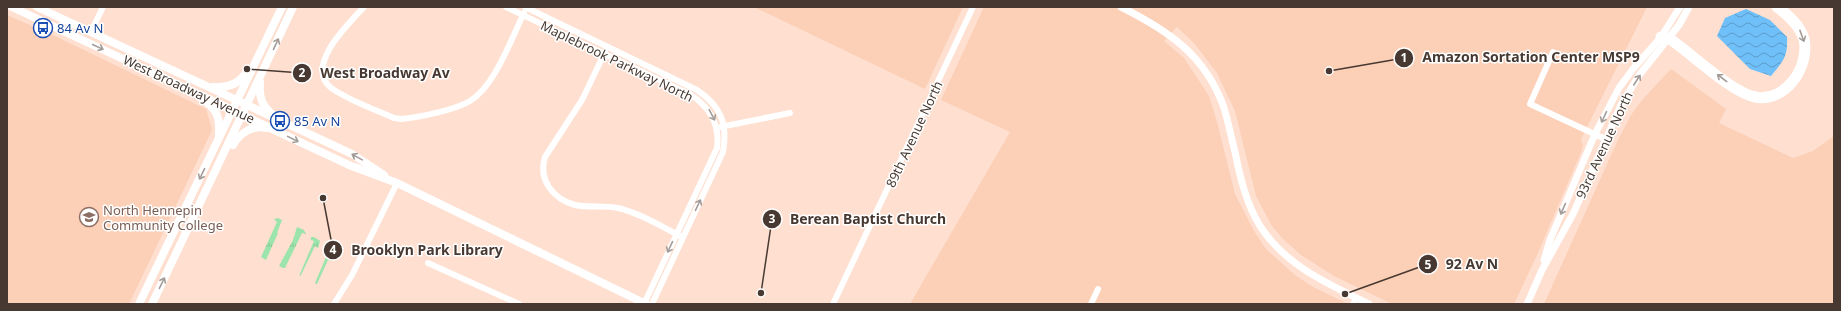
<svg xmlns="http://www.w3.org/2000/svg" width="1841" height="311" font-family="'Noto Sans',sans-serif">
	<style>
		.built { fill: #fccfb7 }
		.grass { fill: url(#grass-tufts) }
		.water { fill: url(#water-waves) }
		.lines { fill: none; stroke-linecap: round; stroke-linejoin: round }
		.minor { stroke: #fff; stroke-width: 6 }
		.tertiary { stroke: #fff; stroke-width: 7 }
		.secondary { stroke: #fff; stroke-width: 8 }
		.motorway { stroke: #fff; stroke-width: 11 }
		.oneway { stroke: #a39c98 }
		.labels { text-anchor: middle; stroke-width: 3; stroke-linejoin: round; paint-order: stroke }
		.transit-label { font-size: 13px; fill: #164399; stroke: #fff; text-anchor: start }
		.street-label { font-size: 13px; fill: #473931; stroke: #fff }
		.education-label { font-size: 13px; fill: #785e54; stroke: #fff; text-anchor: start }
		.leader { fill: none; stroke: #473931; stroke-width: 1.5 }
		.callout-dot { fill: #473931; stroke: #fff; stroke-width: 1.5 }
		.mark-label { font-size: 12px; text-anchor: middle; font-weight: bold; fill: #fff }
		.callout-label { font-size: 14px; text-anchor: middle; font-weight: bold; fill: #473931; stroke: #fff; stroke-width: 3; stroke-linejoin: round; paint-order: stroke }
	</style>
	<defs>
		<pattern id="grass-tufts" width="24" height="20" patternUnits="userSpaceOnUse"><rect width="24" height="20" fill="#9be4ab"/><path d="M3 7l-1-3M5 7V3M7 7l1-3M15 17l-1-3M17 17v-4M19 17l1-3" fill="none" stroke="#87c494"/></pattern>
		<pattern id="water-waves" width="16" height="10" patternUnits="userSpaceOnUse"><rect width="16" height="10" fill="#6fbff9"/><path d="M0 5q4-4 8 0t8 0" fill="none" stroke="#5d9cca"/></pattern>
	</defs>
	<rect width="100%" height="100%" fill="#fedfd0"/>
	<g class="built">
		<path d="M754 7H963L925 89Z"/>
		<path d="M984 7H1647L1581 139 1583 145 1582 150 1537 255 1514 304H1392L1334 276 1301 255 1283 239 1272 226 1256 196 1235 111 1217 73 1194 43 1177 27 1164 41 1184 58 1209 96 1217 122 1235 194 1254 231 1266 249 1295 275 1313 287 1348 304H910L1010 132 941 100Z"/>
		<path d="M7 15 57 37 206 109 212 130 129 304H7Z"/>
		<path d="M1671 69 1726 109 1719 123 1793 158 1813 151 1834 136V304H1544L1617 142 1631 115 1643 99Z"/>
	</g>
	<g class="grass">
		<path d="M278 218 282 220 277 233H278L266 260 261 257 277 222 274 219Z"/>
		<path d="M297 227 304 230 306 234 302 233 285 268H283L279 266 293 240Z"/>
		<path d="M311 237H314L320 241 318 248 315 246 301 275 299 276 314 241 311 240Z"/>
		<path d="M327 251 332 256V261L328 260 317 284 315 283 326 257 323 254Z"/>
	</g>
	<path class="water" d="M1746 9 1770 20 1787 37C1788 57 1783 61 1771 76L1750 69 1717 36 1725 18Z"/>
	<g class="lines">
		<g class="minor">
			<path d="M364 7C349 23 305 65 330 87 345 99 376 110 394 118L402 119C420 117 455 110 470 101 495 86 511 39 524 13"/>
			<path d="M506 7 691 95C711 108 720 125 717 148L644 304"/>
			<path d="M525 7 697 90C721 106 728 124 723 152L652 304"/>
			<path d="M91 32 103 7"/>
			<path d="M605 52 582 100 545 157C538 180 553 199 575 205 589 208 604 205 618 208 639 213 661 226 680 236"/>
			<path d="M1553 52 1530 104 1605 139"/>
			<path d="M720 127 790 113"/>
			<path d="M428 263 519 304"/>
			<path d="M334 304 352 275 397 183"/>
			<path d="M833 304 973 7"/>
			<path d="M1091 304 1098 289"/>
			<path d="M1353 304 1356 298"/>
		</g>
		<g class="tertiary">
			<path d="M1121 7C1167 30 1204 54 1223 105 1228 120 1231 136 1235 152 1240 177 1246 203 1260 226 1286 266 1328 284 1369 304"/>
			<path d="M1544 260 1550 240 1595 134 1619 88 1633 69 1661 37 1680 7"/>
			<path d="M1527 304 1542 270 1573 214 1622 103 1640 74 1679 25 1689 7"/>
		</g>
		<g class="secondary">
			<path d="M12 7 349 165 397 183 646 304"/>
			<path d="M37 7 352 154 384 175"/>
			<path d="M260 82C259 96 261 105 272 114"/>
			<path d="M213 87C228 88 240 84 247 71"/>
			<path d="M203 100C217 109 220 118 219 134"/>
			<path d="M233 145C240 133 252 125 266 128"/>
			<path d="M139 304 282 7"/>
			<path d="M152 304 293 7"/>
		</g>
		<path class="motorway" d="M1661 37 1670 39C1692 54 1731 92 1755 97 1786 103 1810 66 1804 39 1800 25 1788 15 1777 7"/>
	</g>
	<defs><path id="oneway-shaft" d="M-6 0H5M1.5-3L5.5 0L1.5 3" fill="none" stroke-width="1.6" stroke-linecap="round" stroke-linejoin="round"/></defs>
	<g class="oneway">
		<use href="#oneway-shaft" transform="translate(1802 36) rotate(70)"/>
		<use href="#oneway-shaft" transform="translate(276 44) rotate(-65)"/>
		<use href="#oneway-shaft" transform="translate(98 47) rotate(25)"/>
		<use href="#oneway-shaft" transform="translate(1722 78) rotate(-143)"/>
		<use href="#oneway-shaft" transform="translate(1637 80) rotate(-57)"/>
		<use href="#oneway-shaft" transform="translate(712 115) rotate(62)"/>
		<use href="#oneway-shaft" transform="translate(1604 117) rotate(115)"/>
		<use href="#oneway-shaft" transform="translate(293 139) rotate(26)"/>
		<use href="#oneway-shaft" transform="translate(357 157) rotate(-151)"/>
		<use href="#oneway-shaft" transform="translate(202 174) rotate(116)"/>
		<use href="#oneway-shaft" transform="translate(698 205) rotate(-65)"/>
		<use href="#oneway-shaft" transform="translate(1563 209) rotate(114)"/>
		<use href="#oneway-shaft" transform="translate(670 247) rotate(115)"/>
		<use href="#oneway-shaft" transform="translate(162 283) rotate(-64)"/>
	</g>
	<defs>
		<symbol id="bus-ring" viewBox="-11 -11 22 22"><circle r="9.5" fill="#fff" stroke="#1a4fb4" stroke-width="1.5"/><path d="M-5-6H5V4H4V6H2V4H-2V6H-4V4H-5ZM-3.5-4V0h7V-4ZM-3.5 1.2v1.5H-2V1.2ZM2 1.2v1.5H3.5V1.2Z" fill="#1a4fb4"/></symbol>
		<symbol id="university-ring" viewBox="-11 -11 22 22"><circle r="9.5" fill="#fff" stroke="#8d6e63" stroke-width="1.5"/><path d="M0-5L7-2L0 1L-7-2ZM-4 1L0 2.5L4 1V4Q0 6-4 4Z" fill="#8d6e63"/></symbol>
	</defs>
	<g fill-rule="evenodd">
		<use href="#bus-ring" x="32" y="17" width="22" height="22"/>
		<use href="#bus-ring" x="269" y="110" width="22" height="22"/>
		<use href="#university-ring" x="78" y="206" width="22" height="22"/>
	</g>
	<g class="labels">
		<g class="transit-label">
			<text x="57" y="33">84 Av N</text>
			<text x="294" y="126">85 Av N</text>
		</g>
		<g class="street-label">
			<text transform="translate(617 61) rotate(26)" y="5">Maplebrook Parkway North</text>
			<text transform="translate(189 89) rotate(25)" y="5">West Broadway Avenue</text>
			<text transform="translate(914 134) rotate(-65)" y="5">89th Avenue North</text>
			<text transform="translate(1604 145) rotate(-65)" y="5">93rd Avenue North</text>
		</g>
		<g class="education-label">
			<text x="103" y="215">North Hennepin<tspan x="103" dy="15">Community College</tspan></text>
		</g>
	</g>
	<path class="leader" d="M1329 71L1404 58M247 69L302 73M761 293L772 219M323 198L333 250M1345 294L1428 264"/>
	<g class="callout-dot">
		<circle cx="1329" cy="71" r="4"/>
		<circle cx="247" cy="69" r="4"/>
		<circle cx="761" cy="293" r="4"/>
		<circle cx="323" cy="198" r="4"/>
		<circle cx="1345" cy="294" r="4"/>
		<circle cx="1404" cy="58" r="10"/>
		<circle cx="302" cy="73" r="10"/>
		<circle cx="772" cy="219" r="10"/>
		<circle cx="333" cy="250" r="10"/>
		<circle cx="1428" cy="264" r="10"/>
	</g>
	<g class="mark-label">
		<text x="1404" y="62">1</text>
		<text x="302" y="77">2</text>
		<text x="772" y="223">3</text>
		<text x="333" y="254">4</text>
		<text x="1428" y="269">5</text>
	</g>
	<g class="callout-label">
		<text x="1531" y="62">Amazon Sortation Center MSP9</text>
		<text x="385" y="78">West Broadway Av</text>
		<text x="868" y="224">Berean Baptist Church</text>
		<text x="427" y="255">Brooklyn Park Library</text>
		<text x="1472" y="269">92 Av N</text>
	</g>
	<rect width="1841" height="311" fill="none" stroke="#473931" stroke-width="16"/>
</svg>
